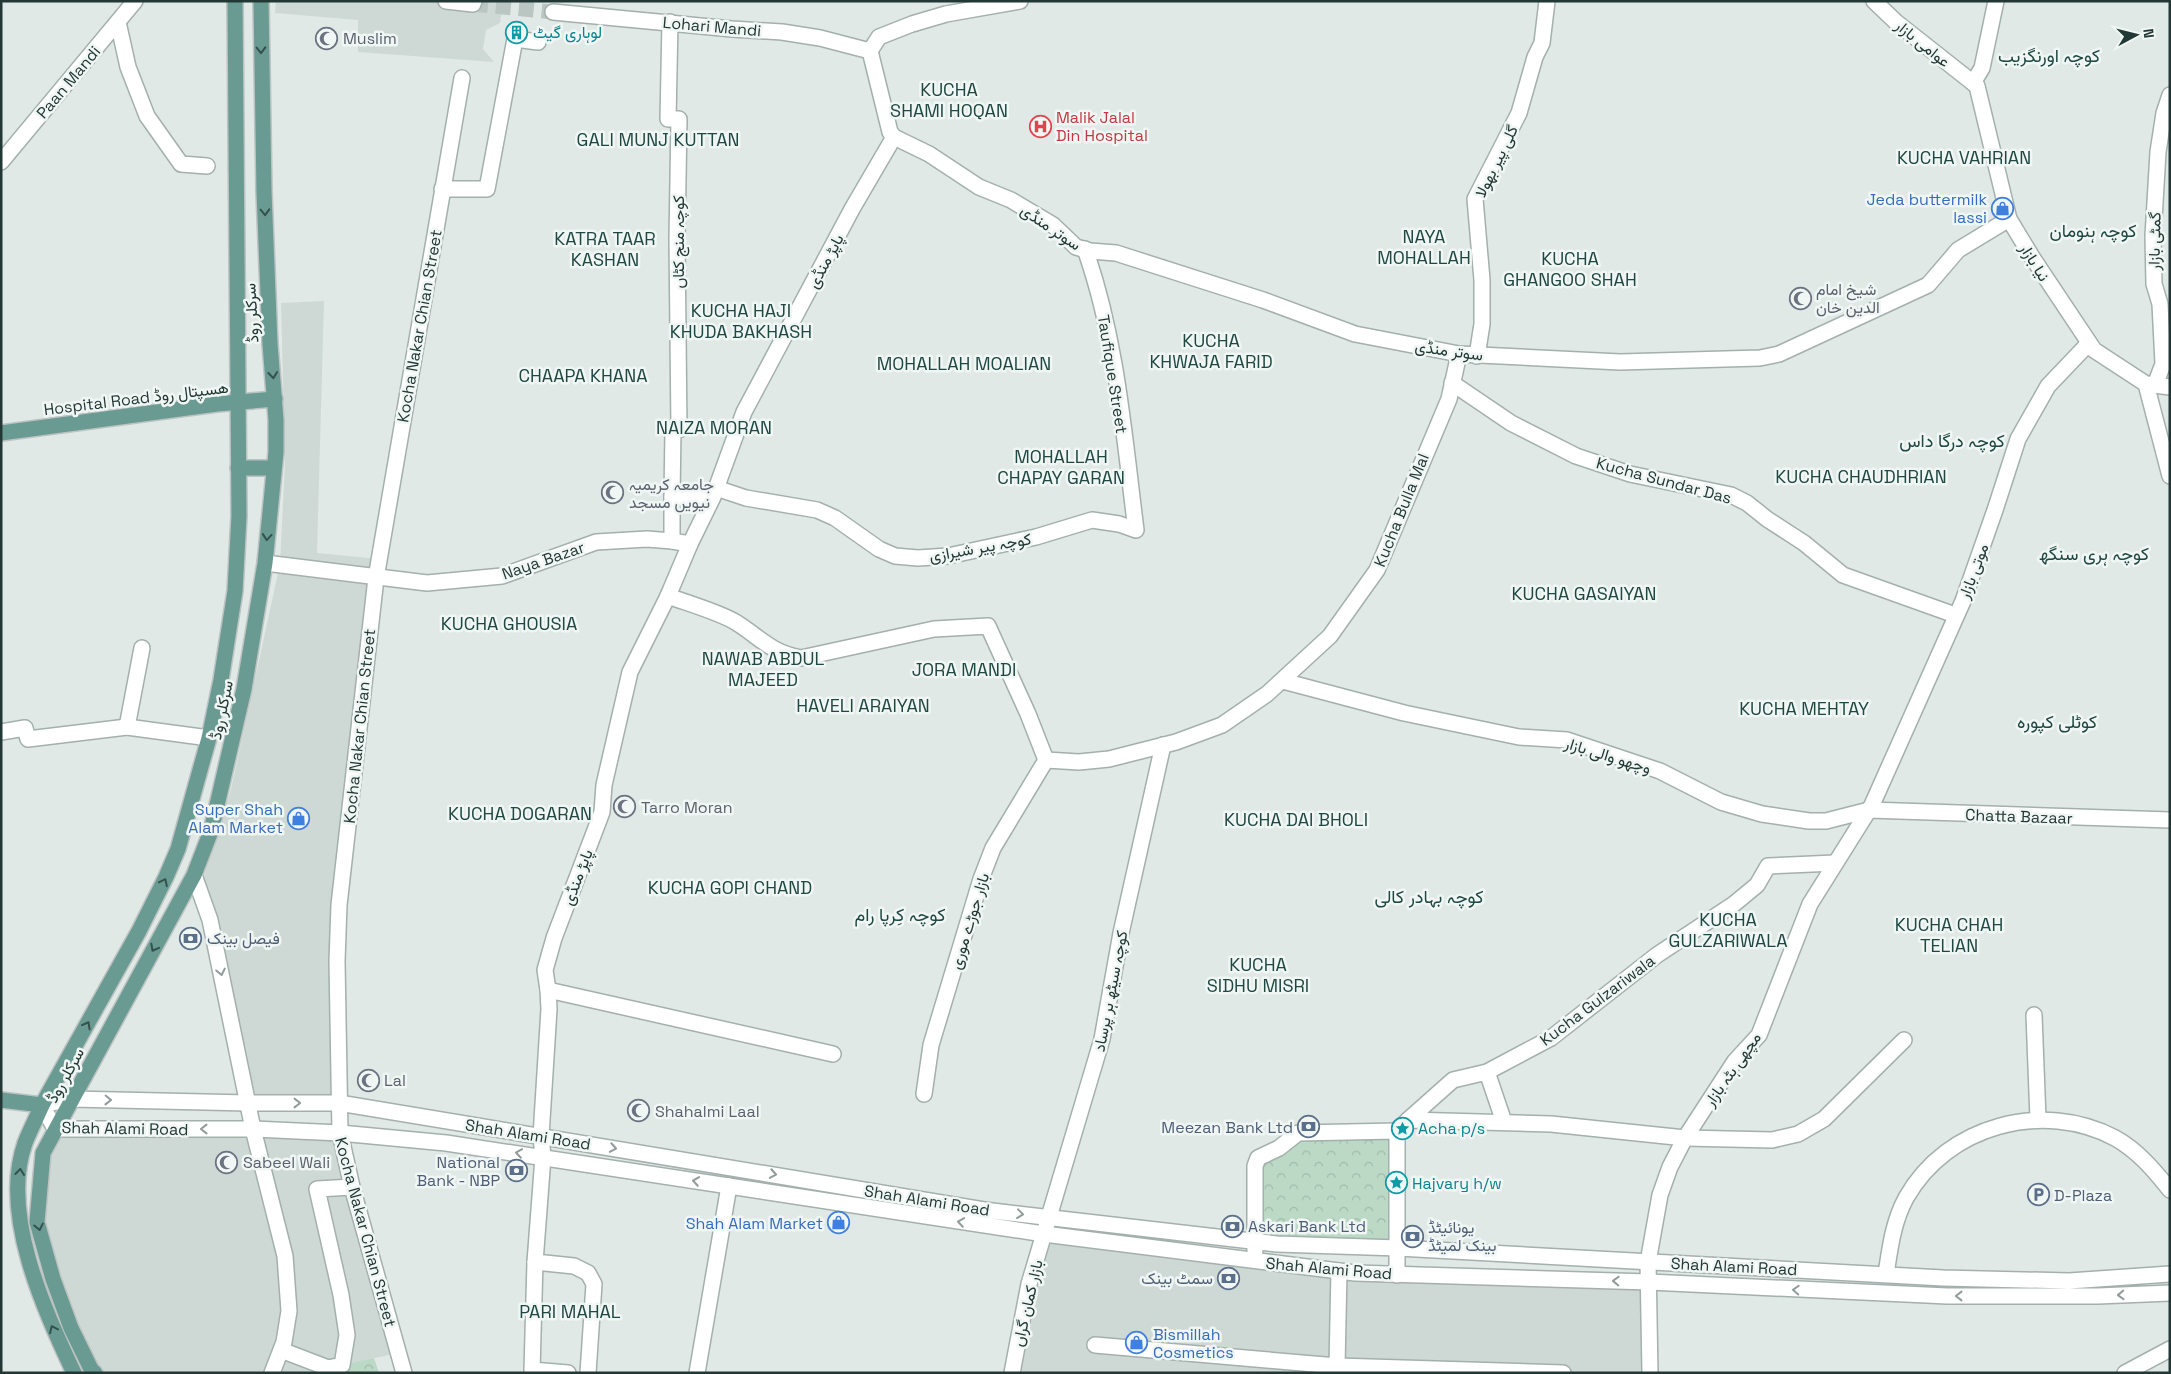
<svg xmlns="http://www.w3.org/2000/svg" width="2171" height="1374" font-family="'Space Grotesk',Vazirmatn,sans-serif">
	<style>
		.built { fill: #ced9d5 }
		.forest { fill: url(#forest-crowns) }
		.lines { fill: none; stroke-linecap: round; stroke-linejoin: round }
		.minor-tunnel { stroke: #bac6c2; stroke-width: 15; stroke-dasharray: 15 8; stroke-linecap: butt }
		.minor-casing { stroke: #a3b0ad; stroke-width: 18 }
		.major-casing { stroke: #bdc3c2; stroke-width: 18 }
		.minor { stroke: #fff; stroke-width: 15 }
		.major { stroke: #699b92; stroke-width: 15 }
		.oneway { stroke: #34514c }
		.oneway2 { stroke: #909c9a }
		.labels { text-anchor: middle; stroke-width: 5; stroke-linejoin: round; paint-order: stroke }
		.street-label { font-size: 16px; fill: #223834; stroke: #f0f6f4 }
		.culture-label { font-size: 16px; fill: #0d838f; stroke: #f0f6f4; text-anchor: start }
		.worship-label { font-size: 16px; fill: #5b616d; stroke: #f0f6f4; text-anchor: start }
		.health-label { font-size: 16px; fill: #be3a42; stroke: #f0f6f4; text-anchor: start }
		.shop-label { font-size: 16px; fill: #366cbe; stroke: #f0f6f4; text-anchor: end }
		.service-label { font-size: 16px; fill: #4e5e75; stroke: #f0f6f4; text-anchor: start }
		.neighbourhood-label { font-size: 18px; fill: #204842; stroke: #f0f6f4 }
	</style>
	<defs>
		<pattern id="forest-crowns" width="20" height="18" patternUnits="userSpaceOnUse" patternTransform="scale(1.25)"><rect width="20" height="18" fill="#bbd9c5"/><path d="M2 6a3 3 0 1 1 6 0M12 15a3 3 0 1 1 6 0" fill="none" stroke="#a0bbaa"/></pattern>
	</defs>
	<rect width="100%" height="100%" fill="#e0e9e6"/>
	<g class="built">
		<path d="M276 1H503L500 23 486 30 483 49 494 62 358 52V20L275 13Z"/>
		<path d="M324 301 317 553 379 559 339 905V1103L249 1101 202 882 231 789 280 564 285 464 281 303Z"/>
		<path d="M55 1129 340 1133 398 1353 329 1368 327 1373H95L37 1222Z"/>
		<path d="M1044 1234 1339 1271 1653 1284 1650 1373H1012Z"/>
	</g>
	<g class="forest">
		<path d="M1397 1131 1398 1248 1255 1241V1166L1286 1141Z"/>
		<path d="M374 1358 379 1373H327L328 1368Z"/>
	</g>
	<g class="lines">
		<path class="minor-tunnel" d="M473 4 553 12"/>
		<defs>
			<g id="minor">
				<path d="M446 1 473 4 474 1"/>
				<path d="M1874 1 1896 22 1977 86 2009 219 2032 257 2094 350 2146 384 2170 387"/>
				<path d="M553 12 732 29 782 32 820 38 870 51"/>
				<path d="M118 22 128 67 147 116 181 164 207 166"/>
				<path d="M670 22 668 119H679L677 239 679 430H673L672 497"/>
				<path d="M870 51 879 37 912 24 946 14 1020 1"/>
				<path d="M870 51 890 132 894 137"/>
				<path d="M1973 83 1982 68 1996 1"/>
				<path d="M894 137 929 154 979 187 1011 200 1053 225 1076 247 1090 251 1116 253 1263 300 1355 334 1459 354 1620 362 1760 358 1779 354 1928 285 1958 250 2009 219"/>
				<path d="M1 162 135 1"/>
				<path d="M442 189H487L515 39 538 42"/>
				<path d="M1477 356 1482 324V280L1475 199 1519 113 1535 57 1542 43 1547 1"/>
				<path d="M1452 383 1511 423 1576 456 1630 474 1731 495 1747 503 1767 519 1804 543 1843 575 1955 615"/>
				<path d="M2146 384 2170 476"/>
				<path d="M2155 385 2163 364 2160 304 2154 284 2153 236 2158 152 2164 113 2170 95"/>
				<path d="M716 488 746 498 817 510 835 518 879 549 895 556 918 558 948 556 1036 537 1092 520 1119 524 1136 530C1124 436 1117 340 1085 249"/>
				<path d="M713 497H672V541L690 544 713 497 744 412 852 209 894 137"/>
				<path d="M265 563 427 583 502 576 596 542 647 539 672 541"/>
				<path d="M668 596C687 603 722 613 737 623 762 639 770 652 801 658L934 629 988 626 1028 714 1046 760"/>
				<path d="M1283 681 1404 713 1495 732 1519 737 1567 740 1660 771 1721 802 1762 814 1809 821H1826L1869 810 2170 820"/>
				<path d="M127 727 142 648"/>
				<path d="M1 732 25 728 28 739 127 727 209 738"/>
				<path d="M1046 760 1079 762 1109 759 1176 742 1222 725 1267 694 1330 636 1377 570 1449 399 1459 354"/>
				<path d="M194 875 210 920 253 1129 285 1256 289 1311 284 1342 272 1373"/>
				<path d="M548 990 833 1054"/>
				<path d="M2034 1015 2038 1119"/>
				<path d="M1487 1072 1504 1122"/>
				<path d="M924 1094 931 1045 981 879 993 848 1046 760"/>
				<path d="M1408 1120 1453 1080 1487 1072 1551 1038 1657 955 1734 904 1757 885 1768 866 1835 863"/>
				<path d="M1397 1131 1408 1120 1551 1124 1685 1138 1772 1140 1798 1134 1824 1119 1904 1040"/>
				<path d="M1255 1251V1166L1258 1158 1279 1148 1298 1133 1397 1131V1275"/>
				<path d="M535 1262 574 1266 588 1273 594 1284 588 1373"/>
				<path d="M1886 1274C1890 1248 1893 1222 1906 1198 1947 1125 2043 1100 2115 1138 2137 1150 2154 1170 2170 1190"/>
				<path d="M2170 1274 2069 1281 1943 1278 1398 1248 1277 1244 984 1210 339 1103H248L72 1099 42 1105 55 1129H253L340 1133 446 1143 1044 1234 1355 1273 1649 1282 1947 1296H2098L2170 1293"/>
				<path d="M1095 1345 1337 1366 1563 1373"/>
				<path d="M281 1350 328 1368 342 1365 347 1335 341 1295 317 1189 352 1187"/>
				<path d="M1337 1366 1339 1271"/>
				<path d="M404 1373 352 1187 340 1133 337 961 339 905 376 578 462 78"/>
				<path d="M568 1373 532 1370 535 1262 543 1157 541 1136 549 1009 548 990 545 970 554 938 602 812 604 785 630 672 668 596 690 544"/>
				<path d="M697 1373 729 1186"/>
				<path d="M1012 1373 1029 1284 1102 1039 1121 933 1163 745"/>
				<path d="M1650 1373 1648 1262 1660 1195 1670 1167 1685 1138 1735 1061 1759 1035 1810 904 1872 805 1963 601 1995 510 2018 439 2048 386 2089 343"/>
				<path d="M2125 1373 2170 1349"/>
			</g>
			<g id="major">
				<path d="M1 433 217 404 275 399"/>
				<path d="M238 468H273"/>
				<path d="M1 1100 42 1105"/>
				<path d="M74 1373C44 1309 0 1214 25 1143 30 1130 37 1117 42 1105L139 931 166 877 178 849 209 738 221 680 235 591 239 516 235 1"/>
				<path d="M95 1373 91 1369 71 1328 53 1279 37 1222 43 1153 194 875 211 831 244 689 265 563 276 452V420L270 344 264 192 261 1"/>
			</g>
		</defs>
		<use href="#minor" class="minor-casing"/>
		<use href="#major" class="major-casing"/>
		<use href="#minor" class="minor"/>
		<use href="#major" class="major"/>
	</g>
	<defs><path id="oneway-chevron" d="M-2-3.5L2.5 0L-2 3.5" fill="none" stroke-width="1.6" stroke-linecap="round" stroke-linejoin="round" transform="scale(1.25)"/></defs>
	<g class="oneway">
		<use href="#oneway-chevron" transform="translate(261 50) rotate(89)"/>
		<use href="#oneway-chevron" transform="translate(265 212) rotate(88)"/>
		<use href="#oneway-chevron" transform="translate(273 375) rotate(84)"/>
		<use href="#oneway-chevron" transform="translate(267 537) rotate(95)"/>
		<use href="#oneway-chevron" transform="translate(164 882) rotate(-64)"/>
		<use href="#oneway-chevron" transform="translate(154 948) rotate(118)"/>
		<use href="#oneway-chevron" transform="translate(87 1025) rotate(-61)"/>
		<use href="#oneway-chevron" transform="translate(20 1172) rotate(-83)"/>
		<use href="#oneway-chevron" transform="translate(39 1227) rotate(78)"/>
		<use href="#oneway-chevron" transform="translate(53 1329) rotate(-115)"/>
	</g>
	<g class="oneway2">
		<use href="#oneway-chevron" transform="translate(221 972) rotate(78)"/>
		<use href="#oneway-chevron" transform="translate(108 1100) rotate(1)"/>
		<use href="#oneway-chevron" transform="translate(297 1103)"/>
		<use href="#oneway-chevron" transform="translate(204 1129) rotate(180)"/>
		<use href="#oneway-chevron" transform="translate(613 1148) rotate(10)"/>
		<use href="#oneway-chevron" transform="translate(519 1153) rotate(-172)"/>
		<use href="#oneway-chevron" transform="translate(773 1174) rotate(10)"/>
		<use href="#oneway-chevron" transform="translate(696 1181) rotate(-171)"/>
		<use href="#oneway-chevron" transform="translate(1020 1214) rotate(7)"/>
		<use href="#oneway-chevron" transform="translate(961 1222) rotate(-171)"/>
		<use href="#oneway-chevron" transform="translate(1616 1281) rotate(-178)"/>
		<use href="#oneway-chevron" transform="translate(1796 1290) rotate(-177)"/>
		<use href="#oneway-chevron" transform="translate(2121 1295) rotate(178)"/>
		<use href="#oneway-chevron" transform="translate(1959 1296) rotate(180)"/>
	</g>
	<defs>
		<symbol id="building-ring" viewBox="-11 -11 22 22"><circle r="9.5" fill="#f0f6f4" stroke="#0f9aa8" stroke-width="1.5"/><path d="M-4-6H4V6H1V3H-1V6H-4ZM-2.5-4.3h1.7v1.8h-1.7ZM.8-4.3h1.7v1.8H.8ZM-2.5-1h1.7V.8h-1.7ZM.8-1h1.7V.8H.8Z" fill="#0f9aa8"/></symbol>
		<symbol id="mosque-ring" viewBox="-11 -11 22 22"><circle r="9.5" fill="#f0f6f4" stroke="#6b7280" stroke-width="1.5"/><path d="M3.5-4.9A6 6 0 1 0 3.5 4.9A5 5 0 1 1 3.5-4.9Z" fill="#6b7280"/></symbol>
		<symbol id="hospital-ring" viewBox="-11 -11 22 22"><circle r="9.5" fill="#f0f6f4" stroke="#e0444e" stroke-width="1.5"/><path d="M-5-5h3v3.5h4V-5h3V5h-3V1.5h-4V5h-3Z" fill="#e0444e"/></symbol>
		<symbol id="shop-ring" viewBox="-11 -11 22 22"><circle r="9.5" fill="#f0f6f4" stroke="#3f7fe0" stroke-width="1.5"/><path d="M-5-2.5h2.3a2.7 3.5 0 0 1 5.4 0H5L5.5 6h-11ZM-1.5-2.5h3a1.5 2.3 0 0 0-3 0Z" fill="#3f7fe0"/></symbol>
		<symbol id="bank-ring" viewBox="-11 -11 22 22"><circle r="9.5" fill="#f0f6f4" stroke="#5c6f8a" stroke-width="1.5"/><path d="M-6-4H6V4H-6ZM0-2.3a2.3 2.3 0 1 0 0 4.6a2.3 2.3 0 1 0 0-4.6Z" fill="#5c6f8a"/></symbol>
		<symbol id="sight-ring" viewBox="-11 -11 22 22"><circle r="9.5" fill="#f0f6f4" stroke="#0f9aa8" stroke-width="1.5"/><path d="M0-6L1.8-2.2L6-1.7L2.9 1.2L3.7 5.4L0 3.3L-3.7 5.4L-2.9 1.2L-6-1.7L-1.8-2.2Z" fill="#0f9aa8"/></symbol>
		<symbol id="parking-ring" viewBox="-11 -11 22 22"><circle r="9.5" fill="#f0f6f4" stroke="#5c6f8a" stroke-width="1.5"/><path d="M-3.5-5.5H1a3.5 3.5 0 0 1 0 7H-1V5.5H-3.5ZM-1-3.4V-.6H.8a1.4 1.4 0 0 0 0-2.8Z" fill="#5c6f8a"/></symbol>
	</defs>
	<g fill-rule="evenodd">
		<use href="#building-ring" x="504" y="20" width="25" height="25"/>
		<use href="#mosque-ring" x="314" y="26" width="25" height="25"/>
		<use href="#hospital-ring" x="1028" y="114" width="25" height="25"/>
		<use href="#shop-ring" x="1990" y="196" width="25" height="25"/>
		<use href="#mosque-ring" x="1788" y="286" width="25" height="25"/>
		<use href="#mosque-ring" x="600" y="480" width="25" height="25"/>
		<use href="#mosque-ring" x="612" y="794" width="25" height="25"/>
		<use href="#shop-ring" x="286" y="806" width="25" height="25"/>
		<use href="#bank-ring" x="178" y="926" width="25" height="25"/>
		<use href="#mosque-ring" x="356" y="1068" width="25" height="25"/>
		<use href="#mosque-ring" x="626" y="1098" width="25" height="25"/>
		<use href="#bank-ring" x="1296" y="1114" width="25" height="25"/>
		<use href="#sight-ring" x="1390" y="1116" width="25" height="25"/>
		<use href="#mosque-ring" x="214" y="1150" width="25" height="25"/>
		<use href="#bank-ring" x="504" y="1158" width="25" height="25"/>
		<use href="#sight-ring" x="1384" y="1170" width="25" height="25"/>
		<use href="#parking-ring" x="2026" y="1182" width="25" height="25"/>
		<use href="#shop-ring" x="826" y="1210" width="25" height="25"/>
		<use href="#bank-ring" x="1220" y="1214" width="25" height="25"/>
		<use href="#bank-ring" x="1400" y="1224" width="25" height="25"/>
		<use href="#bank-ring" x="1216" y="1266" width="25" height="25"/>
		<use href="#shop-ring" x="1124" y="1330" width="25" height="25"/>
	</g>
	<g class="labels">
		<g class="street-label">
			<text transform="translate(712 26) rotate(5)" y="6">Lohari Mandi</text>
			<text transform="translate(1923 43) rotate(39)" y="6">عوامی بازار</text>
			<text transform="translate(68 82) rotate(-50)" y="6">Paan Mandi</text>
			<text transform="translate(1496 161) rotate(-64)" y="6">گلی پیر بھولا</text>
			<text transform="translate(1051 227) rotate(34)" y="6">سوتر منڈی</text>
			<text transform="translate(2154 241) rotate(-89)" y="6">گمٹی بازار</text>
			<text transform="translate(678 242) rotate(-90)" y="6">کوچہ منج کٹاں</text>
			<text transform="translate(825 261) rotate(-62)" y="6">پاپڑ منڈی</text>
			<text transform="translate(2035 262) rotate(58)" y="6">نیا بازار</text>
			<text transform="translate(251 313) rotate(-93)" y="6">سرکلر روڈ</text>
			<text transform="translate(419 326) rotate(-80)" y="6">Kocha Nakar Chian Street</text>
			<text transform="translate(1449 350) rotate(8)" y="6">سوتر منڈی</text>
			<text transform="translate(1113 374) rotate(81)" y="6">Taufique Street</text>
			<text transform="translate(136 398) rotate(-7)" y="6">Hospital Road ھسپتال روڈ</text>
			<text transform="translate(1664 480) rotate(15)" y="6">Kucha Sundar Das</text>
			<text transform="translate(1401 510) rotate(-68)" y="6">Kucha Bulla Mal</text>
			<text transform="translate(980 547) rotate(-10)" y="6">کوچہ پیر شیرازی</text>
			<text transform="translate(543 560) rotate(-19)" y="6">Naya Bazar</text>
			<text transform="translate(1973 571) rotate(-69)" y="6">موتی بازار</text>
			<text transform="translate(221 710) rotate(-78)" y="6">سرکلر روڈ</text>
			<text transform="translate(359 726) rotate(-84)" y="6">Kocha Nakar Chian Street</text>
			<text transform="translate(1608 755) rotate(17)" y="6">وچھو والی بازار</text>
			<text transform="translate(2019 816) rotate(2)" y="6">Chatta Bazaar</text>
			<text transform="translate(577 877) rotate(-69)" y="6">پاپڑ منڈی</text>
			<text transform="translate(969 921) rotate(-73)" y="6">بازار جوڑے موری</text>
			<text transform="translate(1110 991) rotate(-79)" y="6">کوچہ سیٹھ ہر پرساد</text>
			<text transform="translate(1597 1000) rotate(-37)" y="6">Kucha Gulzariwala</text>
			<text transform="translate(1732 1069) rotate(-55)" y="6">مچھی ہٹہ بازار</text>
			<text transform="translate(65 1075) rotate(-61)" y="6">سرکلر روڈ</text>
			<text transform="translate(125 1128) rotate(1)" y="6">Shah Alami Road</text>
			<text transform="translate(528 1134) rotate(9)" y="6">Shah Alami Road</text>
			<text transform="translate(927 1200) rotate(9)" y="6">Shah Alami Road</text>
			<text transform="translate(366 1232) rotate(75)" y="6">Kocha Nakar Chian Street</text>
			<text transform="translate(1734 1266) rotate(3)" y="6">Shah Alami Road</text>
			<text transform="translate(1329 1268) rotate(5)" y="6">Shah Alami Road</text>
			<text transform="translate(1027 1303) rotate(-77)" y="6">بازار کمان گراں</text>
		</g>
		<g class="culture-label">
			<text x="533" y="38">لوہاری گیٹ</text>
			<text x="1418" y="1134">Acha p/s</text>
			<text x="1412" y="1189">Hajvary h/w</text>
		</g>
		<g class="worship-label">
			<text x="343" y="44">Muslim</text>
			<text x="1816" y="295">شیخ امام<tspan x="1816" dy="18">الدین خان</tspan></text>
			<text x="629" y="490">جامعہ کریمیہ<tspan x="629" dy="18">نیویں مسجد</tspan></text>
			<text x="641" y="813">Tarro Moran</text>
			<text x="384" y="1086">Lal</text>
			<text x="655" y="1117">Shahalmi Laal</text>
			<text x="243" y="1168">Sabeel Wali</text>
		</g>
		<g class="health-label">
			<text x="1056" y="123">Malik Jalal<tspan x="1056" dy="18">Din Hospital</tspan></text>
		</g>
		<g class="shop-label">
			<text x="1987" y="205">Jeda buttermilk<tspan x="1987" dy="18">lassi</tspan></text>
			<text x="283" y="815">Super Shah<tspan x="283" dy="18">Alam Market</tspan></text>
			<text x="823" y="1229">Shah Alam Market</text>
			<text x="1153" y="1340" text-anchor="start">Bismillah<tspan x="1153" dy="18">Cosmetics</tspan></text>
		</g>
		<g class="service-label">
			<text x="207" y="944">فیصل بینک</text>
			<text x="1293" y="1133" text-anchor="end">Meezan Bank Ltd</text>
			<text x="500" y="1168" text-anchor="end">National<tspan x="500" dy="18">Bank - NBP</tspan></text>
			<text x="2054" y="1201">D-Plaza</text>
			<text x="1248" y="1232">Askari Bank Ltd</text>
			<text x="1428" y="1233">یونائیٹڈ<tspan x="1428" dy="18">بینک لمیٹڈ</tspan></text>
			<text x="1213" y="1284" text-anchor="end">سمٹ بینک</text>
		</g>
		<g class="neighbourhood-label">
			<text x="2049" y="62">کوچہ اورنگزیب</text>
			<text x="949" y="96">KUCHA<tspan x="949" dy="21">SHAMI HOQAN</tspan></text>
			<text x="658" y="146">GALI MUNJ KUTTAN</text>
			<text x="1964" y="164">KUCHA VAHRIAN</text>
			<text x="2093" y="237">کوچہ ہنومان</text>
			<text x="1424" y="243">NAYA<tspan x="1424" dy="21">MOHALLAH</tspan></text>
			<text x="605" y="245">KATRA TAAR<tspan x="605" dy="21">KASHAN</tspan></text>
			<text x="1570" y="265">KUCHA<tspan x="1570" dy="21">GHANGOO SHAH</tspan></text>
			<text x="741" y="317">KUCHA HAJI<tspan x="741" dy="21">KHUDA BAKHASH</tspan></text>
			<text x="1211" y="347">KUCHA<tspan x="1211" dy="21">KHWAJA FARID</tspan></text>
			<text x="964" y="370">MOHALLAH MOALIAN</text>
			<text x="583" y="382">CHAAPA KHANA</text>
			<text x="714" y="434">NAIZA MORAN</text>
			<text x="1952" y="447">کوچہ درگا داس</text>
			<text x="1061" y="463">MOHALLAH<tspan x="1061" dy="21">CHAPAY GARAN</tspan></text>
			<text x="1861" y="483">KUCHA CHAUDHRIAN</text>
			<text x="2094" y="560">کوچہ ہری سنگھ</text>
			<text x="1584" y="600">KUCHA GASAIYAN</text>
			<text x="509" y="630">KUCHA GHOUSIA</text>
			<text x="763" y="665">NAWAB ABDUL<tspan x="763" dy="21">MAJEED</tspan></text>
			<text x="964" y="676">JORA MANDI</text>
			<text x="863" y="712">HAVELI ARAIYAN</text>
			<text x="1804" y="715">KUCHA MEHTAY</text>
			<text x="2057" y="728">کوٹلی کپورہ</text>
			<text x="520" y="820">KUCHA DOGARAN</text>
			<text x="1296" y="826">KUCHA DAI BHOLI</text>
			<text x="730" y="894">KUCHA GOPI CHAND</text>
			<text x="1429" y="903">کوچہ بہادر کالی</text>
			<text x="900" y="921">کوچہ کِرپا رام</text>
			<text x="1728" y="926">KUCHA<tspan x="1728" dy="21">GULZARIWALA</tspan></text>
			<text x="1949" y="931">KUCHA CHAH<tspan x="1949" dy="21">TELIAN</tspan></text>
			<text x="1258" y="971">KUCHA<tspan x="1258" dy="21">SIDHU MISRI</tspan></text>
			<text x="570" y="1318">PARI MAHAL</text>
		</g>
	</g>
	<rect width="2171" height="1374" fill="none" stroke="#223834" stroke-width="5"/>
	<g transform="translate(2136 35) rotate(83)" stroke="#f0f6f4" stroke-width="4" paint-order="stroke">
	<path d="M0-4L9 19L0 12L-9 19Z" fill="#223834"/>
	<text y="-8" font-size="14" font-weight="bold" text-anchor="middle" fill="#223834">N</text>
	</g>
</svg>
